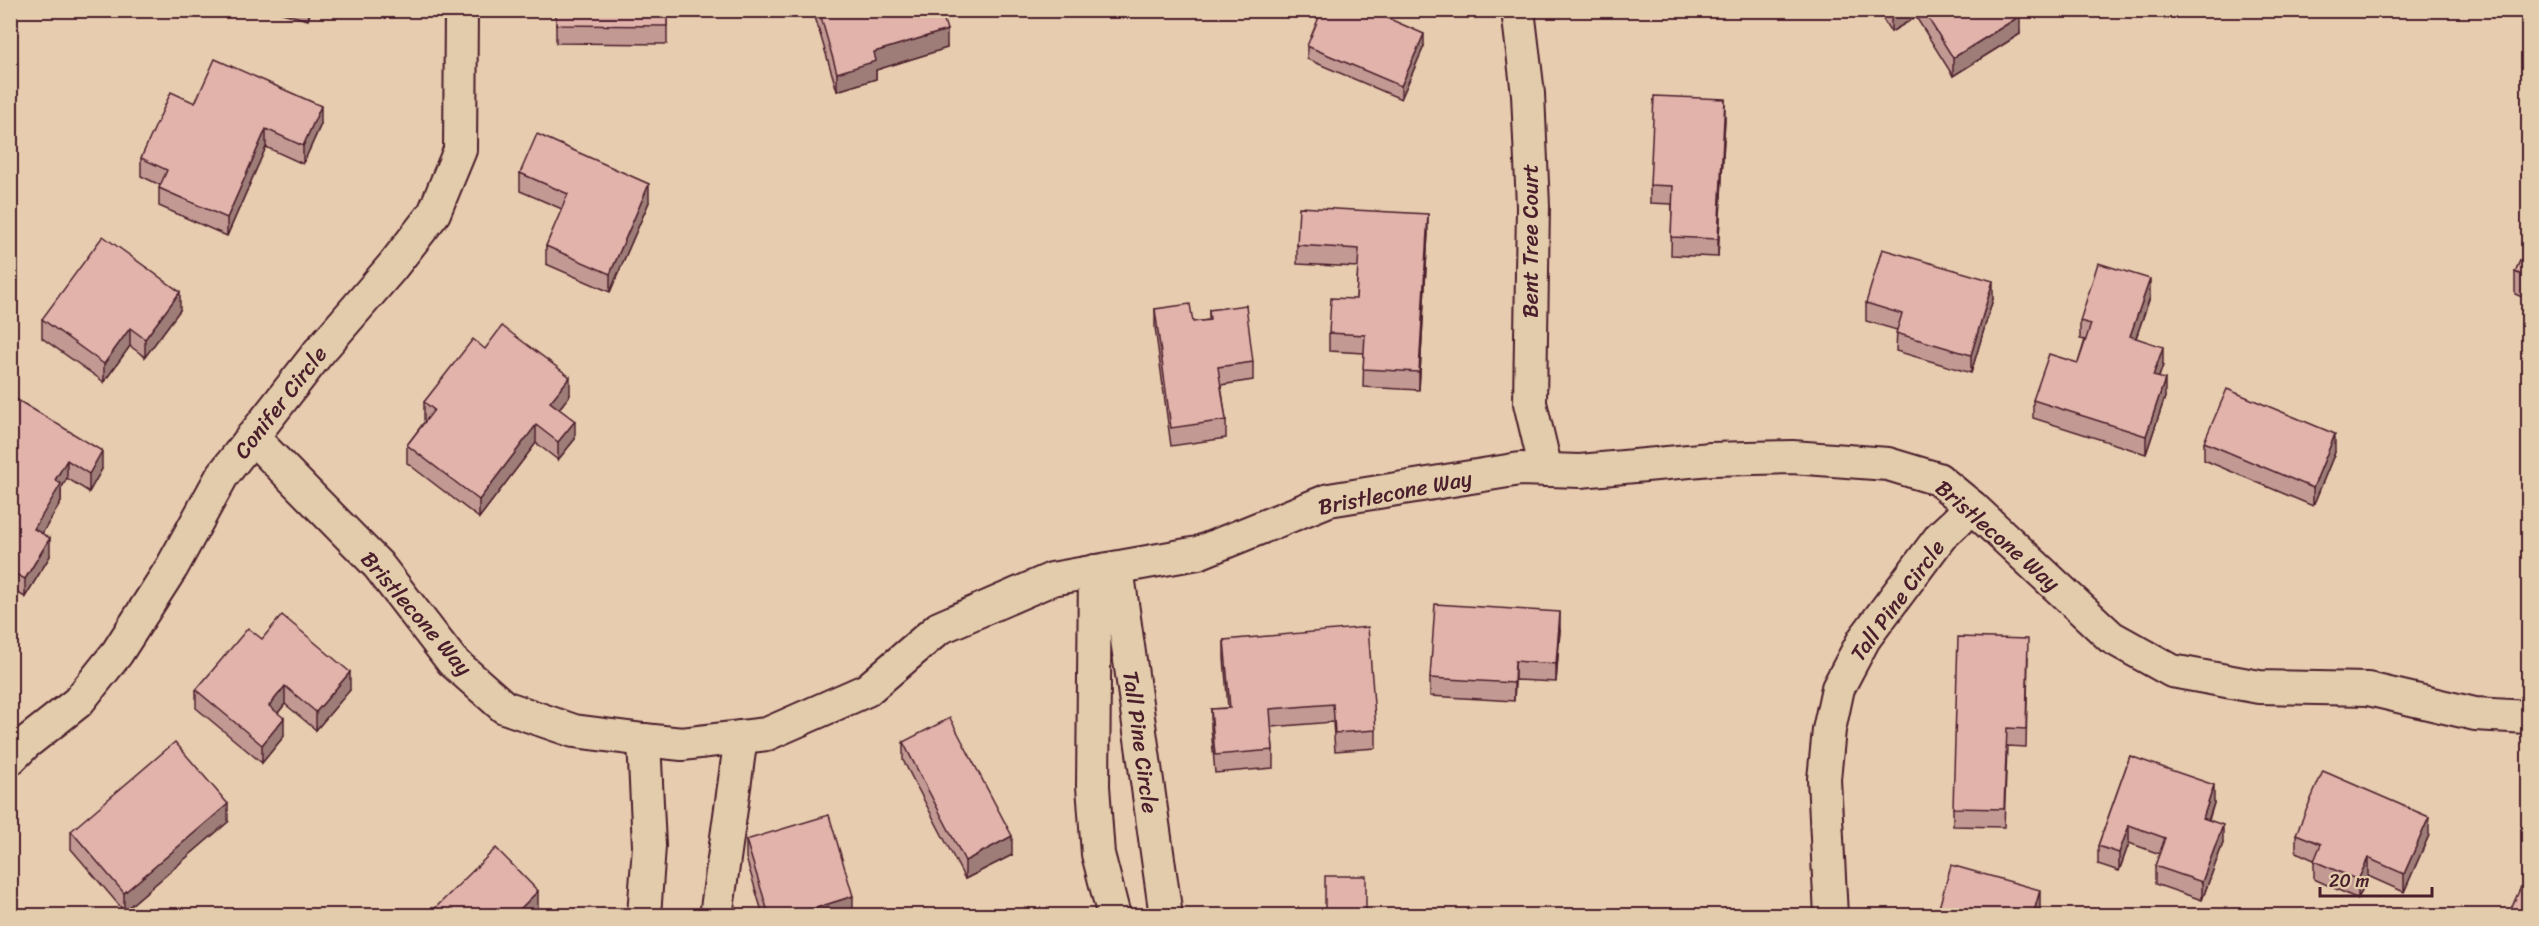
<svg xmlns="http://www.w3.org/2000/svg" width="2539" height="926" font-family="Sriracha,sans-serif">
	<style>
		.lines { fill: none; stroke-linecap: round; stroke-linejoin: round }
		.street-casing { stroke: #4a1f2b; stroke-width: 36 }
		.street { stroke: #e3ccac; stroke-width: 32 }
		.wall { fill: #c29a93; stroke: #4a1f2b; stroke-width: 1.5 }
		.shaded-wall { fill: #9e7d78; stroke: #4a1f2b; stroke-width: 1.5 }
		.building { fill: #e1b3ab; stroke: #4a1f2b; stroke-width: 1.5 }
		.labels { text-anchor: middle; stroke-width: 4.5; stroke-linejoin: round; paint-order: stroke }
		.street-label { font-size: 22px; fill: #4a1f2b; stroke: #e3ccac }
	</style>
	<rect width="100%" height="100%" fill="#e8ccb0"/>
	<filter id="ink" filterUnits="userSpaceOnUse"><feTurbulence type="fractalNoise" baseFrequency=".0167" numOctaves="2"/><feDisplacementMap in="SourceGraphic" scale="12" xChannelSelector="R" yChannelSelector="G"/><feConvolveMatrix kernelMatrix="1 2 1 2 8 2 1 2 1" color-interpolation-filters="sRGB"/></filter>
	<g filter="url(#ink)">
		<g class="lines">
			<defs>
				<g id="street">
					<path d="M1518 10 1528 94 1533 206 1530 403 1546 470"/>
					<path d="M252 437 378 565 452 661 504 707 574 731 644 740 682 744 767 734 867 690 939 628 1052 579 1198 553 1329 500 1520 469 1580 471 1711 459 1792 457 1888 464 1938 479 1972 507 2111 637 2172 671 2259 687 2368 689 2475 714 2528 717"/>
					<path d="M1117 568 1166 916"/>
					<path d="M1095 571 1093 786 1098 854 1114 916"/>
					<path d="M10 759 26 743 78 702 117 653 172 567 222 476 318 353 392 267 434 213 460 150 461 10"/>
					<path d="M644 916 649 846 644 740"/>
					<path d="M716 916 741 737"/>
					<path d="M1831 916 1824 779 1829 730 1838 688 1864 639 1941 536 1972 507"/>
				</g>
			</defs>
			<use href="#street" class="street-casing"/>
			<use href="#street" class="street"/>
		</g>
		<g class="wall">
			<path d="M271 10H311L308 20Z"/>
			<path d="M556 10H667V44L556 43Z"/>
			<path d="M813 10H941L947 48 876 70V79L837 91Z"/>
			<path d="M1877 10H2017L2020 34 1953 76 1916 17 1891 32Z"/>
			<path d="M1307 46H1424L1401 99 1307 59Z"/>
			<path d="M195 103 321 124 303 164 266 147 227 236 159 206V188L160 185 141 176V158Z"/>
			<path d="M1725 117 1718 257 1671 255 1672 204 1650 203V185Z"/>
			<path d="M520 173 649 202 610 292 546 264V246L562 209 520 191Z"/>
			<path d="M1428 232 1419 390 1363 387 1364 353 1329 351V333L1356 299 1358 267 1297 264V245Z"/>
			<path d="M2529 241V300L2515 294V272Z"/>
			<path d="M2150 297 2136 338 2163 365 2159 377 2165 397 2146 454 2033 418V400L2078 363 2085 340 2080 339V321Z"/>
			<path d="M1993 299 1971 373 1896 351 1897 330 1866 321V303Z"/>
			<path d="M1155 309 1193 322 1209 320V310L1253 362V380L1221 385 1226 420V438L1171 446 1155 327Z"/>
			<path d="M180 310 145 357 130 346 104 382 42 338V319Z"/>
			<path d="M485 349 570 395 559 409 575 439 558 460 536 443 479 518 407 463V445L425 421 424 420V402Z"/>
			<path d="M11 396 102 469 89 492 67 478 61 489V502L42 533 50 556 25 597 10 589Z"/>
			<path d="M2204 442 2335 452 2313 506 2204 460Z"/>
			<path d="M1560 630 1556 682 1515 680 1514 701 1430 696V678Z"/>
			<path d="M262 639 350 690 316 730 285 704 278 713 284 736 262 763 196 708V690Z"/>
			<path d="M1224 640 1376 730V748L1335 751 1333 722 1271 727 1273 750V768L1215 773 1211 727V709L1228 708 1224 658Z"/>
			<path d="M2028 657 2026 747 2007 746 2004 827 1953 826V808Z"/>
			<path d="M903 742 1012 855 965 879 903 760Z"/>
			<path d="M2130 756 2214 803 2209 820 2223 843 2202 900 2155 884V866L2160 854 2129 843 2119 871 2098 864V846Z"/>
			<path d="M228 822 124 911 71 849V831Z"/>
			<path d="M2296 834 2429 835 2404 892 2368 876 2358 899 2314 879V860L2296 852Z"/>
			<path d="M746 840 853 915H763L746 858Z"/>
		</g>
		<g class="shaded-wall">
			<path d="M308 10H311L308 20Z"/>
			<path d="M1897 10H1916V17L1891 32V14Z"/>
			<path d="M2020 16V34L1953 76V58Z"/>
			<path d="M947 30V48L876 70V79L837 91V73L874 52Z"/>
			<path d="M1424 34V46L1401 99V86Z"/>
			<path d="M1725 99V117L1718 257V239Z"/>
			<path d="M321 106V124L303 164V146Z"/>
			<path d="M266 129V147L227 236V218Z"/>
			<path d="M649 184V202L610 292V274Z"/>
			<path d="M1428 214V232L1419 390V372Z"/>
			<path d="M2150 279V297L2130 355V336Z"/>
			<path d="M1993 281V299L1971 373V355Z"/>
			<path d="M180 292V310L145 357V339Z"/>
			<path d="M130 328V346L104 382V364Z"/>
			<path d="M2163 347V365L2153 394V376Z"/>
			<path d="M570 377V395L550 420V402Z"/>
			<path d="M2165 379V397L2146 454V436Z"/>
			<path d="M575 421V439L558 460V442Z"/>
			<path d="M536 425V443L479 518V500Z"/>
			<path d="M2335 434V452L2313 506V488Z"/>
			<path d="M102 451V469L89 492V474Z"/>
			<path d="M67 460V478L61 489V502L34 547V529L55 480Z"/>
			<path d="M50 538V556L25 597V579Z"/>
			<path d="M1560 612V630L1556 682V664Z"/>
			<path d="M1515 661V680L1514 701V683Z"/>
			<path d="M350 672V690L316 730V712Z"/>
			<path d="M285 686V704L269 724V706Z"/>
			<path d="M284 718V736L262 763V745Z"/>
			<path d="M2214 785V803L2203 836V818Z"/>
			<path d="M228 804V822L124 911V893Z"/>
			<path d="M2429 817V835L2404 892V874Z"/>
			<path d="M2129 825V843L2119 871V853Z"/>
			<path d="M2223 825V843L2202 900V882Z"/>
			<path d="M1012 836V855L965 879V861Z"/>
			<path d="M2368 858V876L2358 899V880Z"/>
			<path d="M2040 890V908L2038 915H2033Z"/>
			<path d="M538 891V909L532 915H514Z"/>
			<path d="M853 896V915H809V910Z"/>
		</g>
		<g class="building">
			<path d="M556 10H667V26L556 25Z"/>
			<path d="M819 10H941L947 30 874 52 876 61 837 73Z"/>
			<path d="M1322 10H1369L1424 34 1401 86 1307 46Z"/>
			<path d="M1889 10H1897L1891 14Z"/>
			<path d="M1923 10H2017L2020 16 1953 58Z"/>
			<path d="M215 59 321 106 303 146 266 129 227 218 159 188 167 170 141 158 171 92 195 103Z"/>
			<path d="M1654 96 1725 99 1718 239 1671 237 1673 186 1650 185Z"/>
			<path d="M537 134 649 184 610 274 546 246 568 194 520 173Z"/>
			<path d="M1299 207 1428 214 1419 372 1363 369 1365 335 1329 333 1331 298 1356 299 1359 249 1297 245Z"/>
			<path d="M103 236 180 292 145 339 130 328 104 364 42 319Z"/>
			<path d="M2529 241V278L2515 272Z"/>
			<path d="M1882 249 1993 281 1971 355 1896 333 1902 314 1866 303Z"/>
			<path d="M2098 263 2150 279 2130 336 2163 347 2153 376 2165 379 2146 436 2033 400 2049 354 2078 363 2091 324 2080 321Z"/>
			<path d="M1190 304 1193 322 1210 320 1209 310 1246 305 1253 362 1218 367 1226 420 1171 428 1155 309Z"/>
			<path d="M502 326 570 377 550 402 575 421 558 442 536 425 479 500 407 445 434 410 424 402 473 339 485 349Z"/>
			<path d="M2227 389 2335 434 2313 488 2204 442Z"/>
			<path d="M11 396 102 451 89 474 67 460 55 480 61 484 34 529 50 538 25 579 10 571Z"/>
			<path d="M1435 604 1560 612 1556 664 1515 661 1514 683 1430 678Z"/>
			<path d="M282 615 350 672 316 712 285 686 269 706 284 718 262 745 196 690 248 628 262 639Z"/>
			<path d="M1368 627 1376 730 1335 733 1333 704 1270 709 1273 750 1215 755 1211 709 1230 708 1224 640Z"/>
			<path d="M1958 637 2028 639 2026 729 2007 728 2004 809 1953 808Z"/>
			<path d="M950 718 1012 836 965 861 903 742Z"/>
			<path d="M175 742 228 804 124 893 71 831Z"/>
			<path d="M2130 756 2214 785 2203 818 2223 825 2202 882 2155 866 2165 838 2129 825 2119 853 2098 846Z"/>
			<path d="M2323 771 2429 817 2404 874 2368 858 2358 880 2314 861 2321 844 2296 834Z"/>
			<path d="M829 815 853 896 809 910 810 915H769L746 840Z"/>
			<path d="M496 848 538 891 514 915H428Z"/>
			<path d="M1951 865 2040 890 2033 915H1937Z"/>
			<path d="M2527 874 2529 875V915H2508Z"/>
			<rect x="1325" y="876" width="41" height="39"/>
		</g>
	</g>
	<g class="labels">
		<g class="street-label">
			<text transform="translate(1530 241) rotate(-90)" y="8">Bent Tree Court</text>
			<text transform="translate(280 402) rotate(-52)" y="8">Conifer Circle</text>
			<text transform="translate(1395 492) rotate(-11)" y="8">Bristlecone Way</text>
			<text transform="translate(1998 535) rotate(41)" y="8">Bristlecone Way</text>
			<text transform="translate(1897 600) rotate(-54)" y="8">Tall Pine Circle</text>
			<text transform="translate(417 613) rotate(49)" y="8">Bristlecone Way</text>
			<text transform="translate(1141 742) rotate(82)" y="8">Tall Pine Circle</text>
		</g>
	</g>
	<rect width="2539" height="926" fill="none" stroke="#e3ccac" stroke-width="36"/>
	<rect x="18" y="18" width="2503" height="890" fill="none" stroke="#4a1f2b" stroke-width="2" filter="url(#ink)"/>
	<path d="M2320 887v9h112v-9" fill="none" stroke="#4a1f2b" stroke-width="3"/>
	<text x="2329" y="887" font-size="18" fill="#4a1f2b" stroke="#e3ccac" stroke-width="4.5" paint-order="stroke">20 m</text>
</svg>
